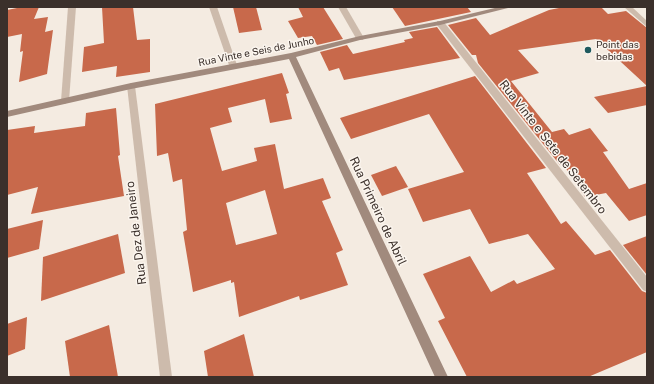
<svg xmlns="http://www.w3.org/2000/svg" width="654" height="384" font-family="'Public Sans',sans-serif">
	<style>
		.building { fill: #c8694b; fill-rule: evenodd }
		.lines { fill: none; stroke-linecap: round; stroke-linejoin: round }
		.street { fill: #cdbbac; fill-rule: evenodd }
		.secondary { fill: #a18a7d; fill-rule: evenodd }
		.poi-dot { fill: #1f5a5e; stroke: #fbf5ee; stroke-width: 1.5 }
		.labels { text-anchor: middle; stroke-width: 3; stroke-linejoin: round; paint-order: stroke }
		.far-poi-label { font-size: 10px; fill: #3b302b; stroke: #fbf5ee; text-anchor: start }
		.far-street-label { font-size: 10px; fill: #3b302b; stroke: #fbf5ee }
		.street-label { font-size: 12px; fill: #3b302b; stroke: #fbf5ee }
	</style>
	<rect width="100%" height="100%" fill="#f4ebe1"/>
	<g class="building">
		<path d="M22 7H39L34 19 48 17 45 32 53 30 47 74 19 82 23 51 20 52 22 34 7 37V10Z"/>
		<path d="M102 7H133L137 40 150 39V72L116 77 117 66 82 72 84 47 104 43Z"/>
		<path d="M233 7H256L262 30 239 33Z"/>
		<path d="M298 7H323L343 39 317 45 312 36 298 38 288 21 303 17Z"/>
		<path d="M392 7H467L471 12 405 26Z"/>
		<path d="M564 7H601L608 14 626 11 647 28V105L608 113 594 97 647 86 596 39 518 50 539 73 511 81 552 132 564 129 569 135 590 128 608 151 603 152 629 189 647 183V215L629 221 606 193 585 197 563 164 560 165 478 63 476 55H472L448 25 476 18 490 35 549 10Z"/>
		<path d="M437 27 460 58 344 80 339 68 329 71 320 52 347 45 353 54 405 42 404 40 413 38 409 32Z"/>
		<path d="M282 73 289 93 286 94 292 119 270 123 265 99 228 108 232 122 210 128 222 171 257 161 254 148 275 144 284 189 323 178 331 198 322 201 343 250 336 253 348 285 300 300 299 296 239 317 234 282 231 283V280L193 292 183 232 187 230 182 179 173 182 168 153 157 156 155 104ZM265 190 277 234 236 245 226 203Z"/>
		<path d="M475 76 546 168 527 173 561 224 566 221 595 255 610 250 642 291 647 293V352L588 377H467L438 321 445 318 423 274 470 256 491 292 514 280 517 284 555 269 528 234 489 244 470 209 423 222 408 189 464 172 429 114 351 139 340 118Z"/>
		<path d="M116 108 120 155 118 156 124 196 31 214 38 187 7 195V130L35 126 34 133 85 126 86 113Z"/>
		<path d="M396 166 408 187 382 196 371 175Z"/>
		<path d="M43 220 39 249 7 258V229Z"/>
		<path d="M118 234 125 273 41 301 43 257Z"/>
		<path d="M647 236V275L623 245Z"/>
		<path d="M27 317 25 349 7 356V324Z"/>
		<path d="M109 325 118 377H70L65 341Z"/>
		<path d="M244 334 254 377H208L204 351Z"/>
	</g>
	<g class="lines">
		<g class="street">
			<path d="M68 7H76L69 101 65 104 61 101Z"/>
			<path d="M209 7H217L237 65 236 67H230L229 65Z"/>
			<path d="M338 7H346L364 38 363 40H357Z"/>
			<path d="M624 7H632L647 21V27Z"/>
			<path d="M437 21H443L647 277V292L643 290 437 25Z"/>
			<path d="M131 83 135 86 172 377H160L127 86Z"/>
		</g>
		<path class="secondary" d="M499 7H512L440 25 360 40 296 57 448 377H435L289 59 131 89 7 117V111L131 83 291 53 360 36 440 21Z"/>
	</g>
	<circle class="poi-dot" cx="588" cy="50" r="4"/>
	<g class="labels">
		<g class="far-poi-label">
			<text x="596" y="48">Point das<tspan x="596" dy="12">bebidas</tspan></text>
		</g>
		<g class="far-street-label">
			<text transform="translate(256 51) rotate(-11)" y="4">Rua Vinte e Seis de Junho</text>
		</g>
		<g class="street-label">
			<text transform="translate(553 147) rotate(52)" y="4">Rua Vinte e Sete de Setembro</text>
			<text transform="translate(378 211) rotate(65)" y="4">Rua Primeiro de Abril</text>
			<text transform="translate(136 233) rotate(-97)" y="4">Rua Dez de Janeiro</text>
		</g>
	</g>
	<rect width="654" height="384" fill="none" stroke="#3b302b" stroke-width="16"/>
</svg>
